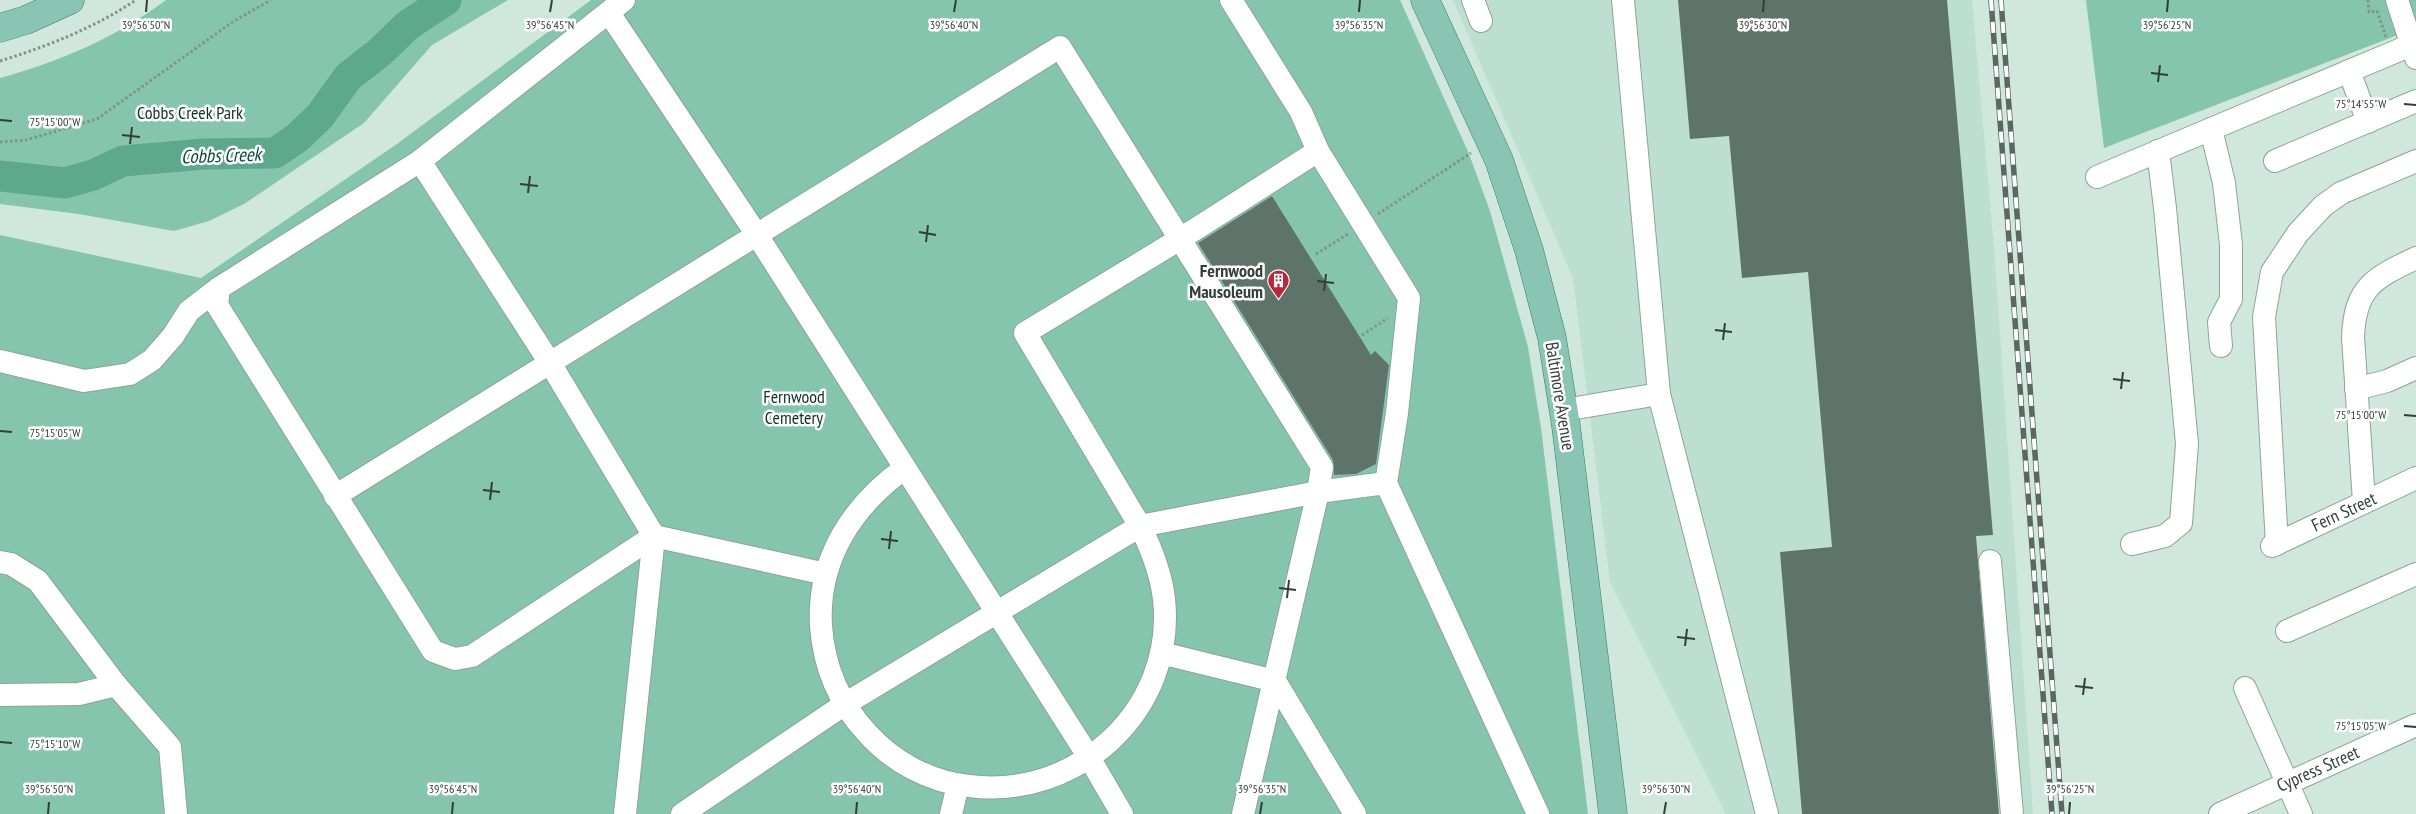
<svg xmlns="http://www.w3.org/2000/svg" width="2416" height="814" font-family="'PT Sans Narrow',sans-serif">
	<style>
		.built { fill: #bddfd1 }
		.green { fill: #85c5ad }
		.lines { fill: none; stroke-linecap: round; stroke-linejoin: round }
		.river { stroke: #5ea88e; stroke-width: 31 }
		.building { fill: #5e746b }
		.minor-casing { stroke: #8ca49a; stroke-width: 24 }
		.major-casing { stroke: #387c66; stroke-width: 29 }
		.path { stroke: #82938c; stroke-width: 3; stroke-dasharray: 2.5 2.5; stroke-linecap: butt }
		.minor { stroke: #fff; stroke-width: 22 }
		.major { stroke: #89c5b2; stroke-width: 28 }
		.rail-casing { stroke: #5a6762; stroke-width: 5.5 }
		.rail { stroke: #fff; stroke-width: 4; stroke-dasharray: 11; stroke-linecap: butt }
		.ticks { fill: none; stroke: #333d39; stroke-width: 2 }
		.labels { text-anchor: middle; stroke-width: 5; stroke-linejoin: round; paint-order: stroke }
		.park-label { font-size: 18px; fill: #0e3227; stroke: #fff }
		.poi-label { font-size: 18px; font-weight: bold; fill: #333d39; stroke: #fff; text-anchor: end }
		.street-label { font-size: 18px; fill: #333d39; stroke: #fff }
		.water-label { font-size: 19px; font-style: italic; fill: #084938; stroke: #fff }
		.ticks-label { font-size: 12px; text-anchor: middle; fill: #333d39; stroke: #fff; stroke-width: 5; stroke-linejoin: round; paint-order: stroke }
	</style>
	<rect width="100%" height="100%" fill="#cfe7dd"/>
	<path class="built" d="M1453 0H1972L1994 247 2033 814H1726L1610 582 1573 278Z"/>
	<g class="green">
		<path d="M166 0H508L432 45 364 123 244 204 209 221 174 231 79 214 0 204V78C59 62 117 37 166 0Z"/>
		<path d="M591 0H1400L1469 154 1490 211 1528 347 1541 428 1588 814H0V235L201 278 397 144Z"/>
		<path d="M2086 0H2416V28L2104 148Z"/>
	</g>
	<g class="lines">
		<path class="river" d="M0 176 65 183 93 175 123 161 204 154 275 153 297 138 320 116 348 77 380 52 408 25 446 0"/>
	</g>
	<g class="building">
		<path d="M1678 0H1947L1993 535 1976 536 1999 814H1802L1780 552 1832 547 1808 272 1742 278 1729 136 1690 139Z"/>
		<path d="M1272 196 1371 355 1375 351 1389 365 1376 464 1356 474 1334 475 1333 460 1198 243Z"/>
	</g>
	<g class="lines">
		<defs>
			<g id="minor">
				<path d="M624 0 420 161 219 288 217 305 433 651 455 659 472 656 654 536 625 814"/>
				<path d="M1231 0 1301 112 1318 151"/>
				<path d="M1473 0 1481 21"/>
				<path d="M2397 0 2416 58"/>
				<path d="M609 13 757 235 1090 759 1122 814"/>
				<path d="M2349 71 2368 122"/>
				<path d="M2211 129 2224 183 2231 245V299L2219 322 2221 346"/>
				<path d="M420 161 550 363 654 536 826 574"/>
				<path d="M2275 161 2416 101"/>
				<path d="M2097 177 2416 43"/>
				<path d="M0 361 84 381 130 374 152 360 173 336 189 311 219 288"/>
				<path d="M2356 389 2387 381 2416 368"/>
				<path d="M1659 394 1767 814"/>
				<path d="M1564 410 1659 394 1623 0"/>
				<path d="M335 496 1060 47 1180 239 1025 333 1140 526 1318 492 1322 467 1180 239 1318 151 1409 298 1397 413 1386 483"/>
				<path d="M2364 502 2353 337C2355 287 2374 278 2416 258"/>
				<path d="M2132 544 2165 536 2181 523 2187 444 2165 208 2158 151"/>
				<path d="M2277 544 2264 317 2272 272 2298 233 2323 206 2341 193 2416 161"/>
				<path d="M2272 546 2416 478"/>
				<path d="M1990 561 2012 814"/>
				<path d="M0 562 11 564 38 581 116 685 170 747 176 814"/>
				<path d="M2287 631 2416 574"/>
				<path d="M1161 653 1275 681 1355 814"/>
				<path d="M2245 688 2301 814"/>
				<path d="M0 695 79 694 116 685"/>
				<path d="M682 814 845 704 1140 526C1152 550 1161 573 1164 599 1176 710 1077 800 969 786 930 782 893 762 867 733 839 703 824 666 821 626 817 559 853 505 905 468"/>
				<path d="M951 814 958 785"/>
				<path d="M1243 814 1318 492 1386 483 1538 814"/>
				<path d="M2220 814 2416 725"/>
			</g>
			<g id="major">
				<path d="M1425 0 1499 160 1529 250 1552 338 1566 426 1613 814"/>
				<path d="M0 28 26 20 70 0"/>
			</g>
		</defs>
		<use href="#minor" class="minor-casing"/>
		<use href="#major" class="major-casing"/>
		<g class="path">
			<path d="M2368 0 2369 12 2377 11 2386 37"/>
			<path d="M0 61C48 46 94 28 136 0"/>
			<path d="M0 142 26 140 97 119 234 21 271 0"/>
			<path d="M1378 214 1471 153"/>
			<path d="M1316 254 1348 234"/>
			<path d="M1362 335 1388 318"/>
		</g>
		<use href="#minor" class="minor"/>
		<use href="#major" class="major"/>
		<defs>
			<g id="rail">
				<path d="M1991 0 2052 814"/>
				<path d="M2001 0 2062 814"/>
			</g>
		</defs>
		<use href="#rail" class="rail-casing"/>
		<use href="#rail" class="rail"/>
	</g>
	<path class="ticks" d="M146 12 147 0M550 12 552 0M954 12 956 0M1359 12 1360 0M1763 12 1764 0M2167 12 2168 0M2151 73 2168 75M2158 82 2160 65M2404 104 2416 105M0 120 12 121M122 135 140 137M130 144 132 127M520 184 538 186M528 193 530 176M919 232 936 235M926 242 928 225M1317 281 1334 283M1324 291 1326 274M1715 330 1732 332M1723 340 1725 323M2113 379 2130 381M2121 389 2123 372M2404 415 2416 416M0 431 12 432M483 490 500 492M490 500 492 482M881 539 898 541M889 549 891 531M1279 588 1296 590M1287 598 1289 580M1677 637 1695 639M1685 646 1687 629M2075 686 2093 688M2083 695 2085 678M2404 726 2416 727M0 742 12 743M48 814 49 802M452 814 453 802M856 814 857 802M1260 814 1262 802M1664 814 1666 802M2069 814 2070 802"/>
	<defs>
		<symbol id="building-pin" viewBox="-11 -11 22 30"><path d="M0 17L-7.5 6A9.5 9.5 0 1 1 7.5 6Z" fill="#b8263b" stroke="#fff"/><path d="M-4-6H4V6H1V3H-1V6H-4ZM-2.5-4.3h1.7v1.8h-1.7ZM.8-4.3h1.7v1.8H.8ZM-2.5-1h1.7V.8h-1.7ZM.8-1h1.7V.8H.8Z" fill="#fff"/></symbol>
	</defs>
	<g fill-rule="evenodd">
		<use href="#building-pin" x="1266" y="268" width="25" height="34"/>
	</g>
	<g class="labels">
		<g class="park-label">
			<text x="190" y="119">Cobbs Creek Park</text>
			<text x="794" y="403">Fernwood<tspan x="794" dy="21">Cemetery</tspan></text>
		</g>
		<g class="poi-label">
			<text x="1263" y="277">Fernwood<tspan x="1263" dy="21">Mausoleum</tspan></text>
		</g>
		<g class="street-label">
			<text transform="translate(1560 396) rotate(81)" y="6">Baltimore Avenue</text>
			<text transform="translate(2344 512) rotate(-25)" y="6">Fern Street</text>
			<text transform="translate(2318 769) rotate(-24)" y="6">Cypress Street</text>
		</g>
		<g class="water-label">
			<text transform="translate(221 155) rotate(-2)" y="7">Cobbs Creek</text>
		</g>
	</g>
	<g class="ticks-label">
		<text x="146" y="29">39°56'50"N</text>
		<text x="550" y="29">39°56'45"N</text>
		<text x="954" y="29">39°56'40"N</text>
		<text x="1359" y="29">39°56'35"N</text>
		<text x="1763" y="29">39°56'30"N</text>
		<text x="2167" y="29">39°56'25"N</text>
		<text x="2361" y="108">75°14'55"W</text>
		<text x="55" y="126">75°15'00"W</text>
		<text x="2361" y="419">75°15'00"W</text>
		<text x="55" y="437">75°15'05"W</text>
		<text x="2361" y="730">75°15'05"W</text>
		<text x="55" y="748">75°15'10"W</text>
		<text x="49" y="793">39°56'50"N</text>
		<text x="453" y="793">39°56'45"N</text>
		<text x="857" y="793">39°56'40"N</text>
		<text x="1262" y="793">39°56'35"N</text>
		<text x="1666" y="793">39°56'30"N</text>
		<text x="2070" y="793">39°56'25"N</text>
	</g>
</svg>
